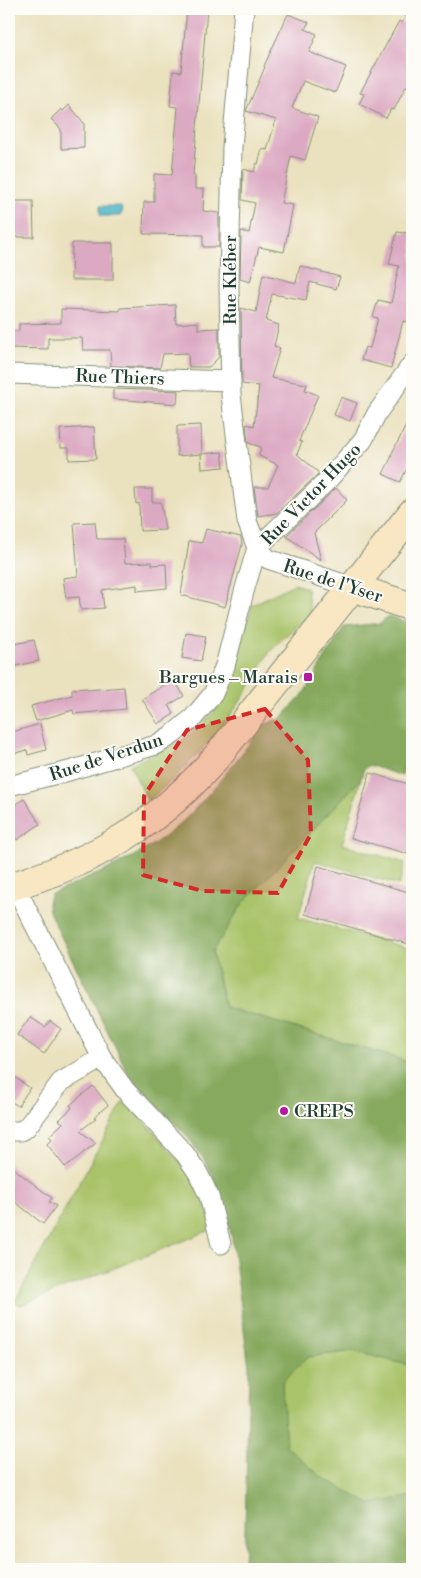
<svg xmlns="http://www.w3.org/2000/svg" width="421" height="1578" font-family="'Libre Bodoni',serif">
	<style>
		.green { fill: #a9c369; stroke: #64804e }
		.forest { fill: #86a95d; stroke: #527348 }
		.water { fill: #45b1c3; stroke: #32777c }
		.building { fill: #dca9c2 }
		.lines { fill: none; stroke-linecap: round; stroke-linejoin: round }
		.street-casing { stroke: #848f79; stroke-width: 21 }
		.secondary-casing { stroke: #848f79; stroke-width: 30 }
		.street { stroke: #fff; stroke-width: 19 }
		.secondary { stroke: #f9e7c3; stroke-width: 28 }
		.marked { fill: #d62828; fill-opacity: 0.2; stroke: #d62828; stroke-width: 4; stroke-dasharray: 10 6; stroke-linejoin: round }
		.poi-dot { fill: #b5179e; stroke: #fdfcf7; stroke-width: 2 }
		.labels { text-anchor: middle; stroke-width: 4; stroke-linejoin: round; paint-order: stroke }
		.street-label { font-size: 18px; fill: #1f3d34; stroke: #fdfcf7 }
		.poi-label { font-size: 18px; fill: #1f3d34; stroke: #fdfcf7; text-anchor: end }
	</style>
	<rect width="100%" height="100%" fill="#fdfcf7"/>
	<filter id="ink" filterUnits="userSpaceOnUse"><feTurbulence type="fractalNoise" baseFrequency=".02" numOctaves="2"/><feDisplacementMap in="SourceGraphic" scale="10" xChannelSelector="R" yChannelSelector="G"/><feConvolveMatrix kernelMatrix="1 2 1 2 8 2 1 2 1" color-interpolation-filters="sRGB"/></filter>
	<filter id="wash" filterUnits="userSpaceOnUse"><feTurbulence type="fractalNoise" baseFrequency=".0096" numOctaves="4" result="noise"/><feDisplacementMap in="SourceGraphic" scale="20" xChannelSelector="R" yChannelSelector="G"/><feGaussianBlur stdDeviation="1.12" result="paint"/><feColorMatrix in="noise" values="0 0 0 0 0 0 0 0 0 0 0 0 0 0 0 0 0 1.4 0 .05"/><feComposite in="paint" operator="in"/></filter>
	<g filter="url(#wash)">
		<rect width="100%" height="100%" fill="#eae1be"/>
		<g class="green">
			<path d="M294 584 307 588 310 613C297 627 281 638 269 653 260 666 255 681 246 693 219 734 185 770 148 801L130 765 183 740 210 716 221 703 232 678 252 605Z"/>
			<path d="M361 779 342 844 405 863 399 885 315 861 298 918 412 949V1063L225 1007 212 952 243 903Z"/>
			<path d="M125 1099 198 1183 213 1229 21 1305 14 1302 9 1312V1298L15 1301Z"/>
			<path d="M353 1351 412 1366V1496L370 1505 320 1476 285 1446 282 1382 307 1357Z"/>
		</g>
		<path class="forest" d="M386 617H393L412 624V743L402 776 369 765 364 769 361 779 243 903 212 952 225 1007 412 1063V1366L353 1351 308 1357 282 1382 286 1446 320 1476 370 1504 412 1496V1569H244L249 1367 232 1238 224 1206 213 1176 201 1155 186 1135 131 1079 51 916C47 907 47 902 51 894 100 873 157 851 193 811 219 784 241 754 264 725L281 718 302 696 344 627 381 623Z"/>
		<path class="water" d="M100 206H120L123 211 120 216H100Z"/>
		<g id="blocks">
			<g class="building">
				<path d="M187 9H207L193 175H195V189H204L203 211 219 213V247H203V235L143 234 144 202H154V174L172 175 178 107 170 106 173 71 181 72Z"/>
				<path d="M409 9H412V89L406 86 394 110 391 109 386 118 359 104 364 94 360 93 399 21 402 23Z"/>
				<path d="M288 14 309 22 305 29 317 34 309 52 346 67 335 93 303 81 292 108 318 117 305 160 291 156 281 203 293 205 284 252 259 247 250 282 240 279 241 231 249 233 255 203 242 200 243 169 254 172 256 164H258L262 149 267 150 276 120 246 111 265 67 264 66Z"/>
				<path d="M69 105 84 123V148L61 149V129L51 119 61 109 63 111Z"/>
				<path d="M9 201H33L34 237H9Z"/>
				<path d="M397 232 405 233 406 232H412V323L403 321 391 368 361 360 365 347 370 348 378 318 373 317 378 300 391 303 399 266 389 264Z"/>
				<path d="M72 243H113V280H71Z"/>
				<path d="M300 266 340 277 336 289 310 282 306 300 272 294 266 321 279 325 274 346 280 348 271 378 307 384 305 390 318 395 299 441 302 442 297 454 319 473 277 513 258 516 254 487H268L278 465 259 456 261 447 248 443 246 424 254 426 259 386 242 384 241 308 256 312 263 274 296 283Z"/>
				<path d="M175 305 176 324 198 322V329L219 328V357L209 367H189L188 353 163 354 160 368 111 366 110 350H83L82 338H48V349L11 348V331H19V324L61 323V309L120 311V308Z"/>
				<path d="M113 389 178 391 177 404 113 399Z"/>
				<path d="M341 397 357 403 350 421 334 415Z"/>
				<path d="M412 414V459L400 482 383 474 392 456 391 455Z"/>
				<path d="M201 425 202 454 222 452 224 467 202 469 201 454 177 456V426Z"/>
				<path d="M94 427 96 459 69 460V448H61L60 429Z"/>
				<path d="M336 488 347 500 314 533 321 560 286 536Z"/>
				<path d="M135 489H152V502H161L165 530 140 531 139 503 136 504Z"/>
				<path d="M95 522 97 539H123L125 563 152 562V565L166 564 167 588 137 591V585L102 590 104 608 81 610 79 597 66 598 63 578 78 576 74 523Z"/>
				<path d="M206 529 241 537 242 545 225 607 181 595 189 541 202 543Z"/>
				<path d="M186 633 206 636 201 661 182 658Z"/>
				<path d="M34 640 39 661 11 667 9 645Z"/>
				<path d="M174 679 184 696 169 705 174 714 158 724 142 699Z"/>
				<path d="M124 687 126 709 74 714 73 710 36 721 31 706 72 695V689L87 688V690Z"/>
				<path d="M40 724 46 750 28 755 27 750 9 755V733Z"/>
				<path d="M370 773 412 785V855L351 838Z"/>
				<path d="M24 799 40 824 17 840 9 827V808Z"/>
				<path d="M318 866 412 893V945L305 914Z"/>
				<path d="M30 1017 45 1027 50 1021 61 1029 44 1054 17 1035Z"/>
				<path d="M9 1073 30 1088 18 1106 9 1100Z"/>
				<path d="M93 1086 108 1105 94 1117 96 1118 80 1131 96 1143 65 1167 47 1144 52 1139 49 1136 63 1123 59 1120 72 1108 70 1105Z"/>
				<path d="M9 1165 52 1198 49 1202 56 1206 43 1224 9 1197Z"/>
			</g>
		</g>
	</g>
	<g filter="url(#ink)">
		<use href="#blocks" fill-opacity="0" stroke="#848f79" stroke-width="1"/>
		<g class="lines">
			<defs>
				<g id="street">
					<path d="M244 9 232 147 229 285 231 395 247 521 257 548 268 559 352 587"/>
					<path d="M9 374 231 381"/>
					<path d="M9 786 69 771 156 745 172 735 193 718 213 694 225 666 245 588 257 548 327 481 363 440 377 413 412 364"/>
					<path d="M15 886 102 1058 126 1091 185 1154 198 1173 209 1196 221 1244"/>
					<path d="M9 1131H20L26 1128 61 1082 102 1058"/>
				</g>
				<g id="secondary">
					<path d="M352 587 412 607"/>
					<path d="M9 887C95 862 162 822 219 754L412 513"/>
				</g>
			</defs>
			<use href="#street" class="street-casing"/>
			<use href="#secondary" class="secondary-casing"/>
			<use href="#street" class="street"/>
			<use href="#secondary" class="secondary"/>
		</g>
	</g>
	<path class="marked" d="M265 709 308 760 311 834 278 893 203 891 143 875 144 796 187 730Z"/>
	<g class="poi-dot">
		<rect x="303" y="672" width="10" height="10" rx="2.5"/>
		<circle cx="284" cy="1111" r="5"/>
	</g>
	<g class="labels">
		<g class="street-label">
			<text transform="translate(230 280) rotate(-90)" y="6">Rue Kléber</text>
			<text transform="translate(120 377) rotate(2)" y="6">Rue Thiers</text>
			<text transform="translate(311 494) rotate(-46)" y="6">Rue Victor Hugo</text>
			<text transform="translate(333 581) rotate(18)" y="6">Rue de l'Yser</text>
			<text transform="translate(106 757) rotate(-18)" y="6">Rue de Verdun</text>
		</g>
		<g class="poi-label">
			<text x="298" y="683">Bargues – Marais</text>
			<text x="294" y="1117" text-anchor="start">CREPS</text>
		</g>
	</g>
	<rect width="421" height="1578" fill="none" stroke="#fdfcf7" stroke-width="30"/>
</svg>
